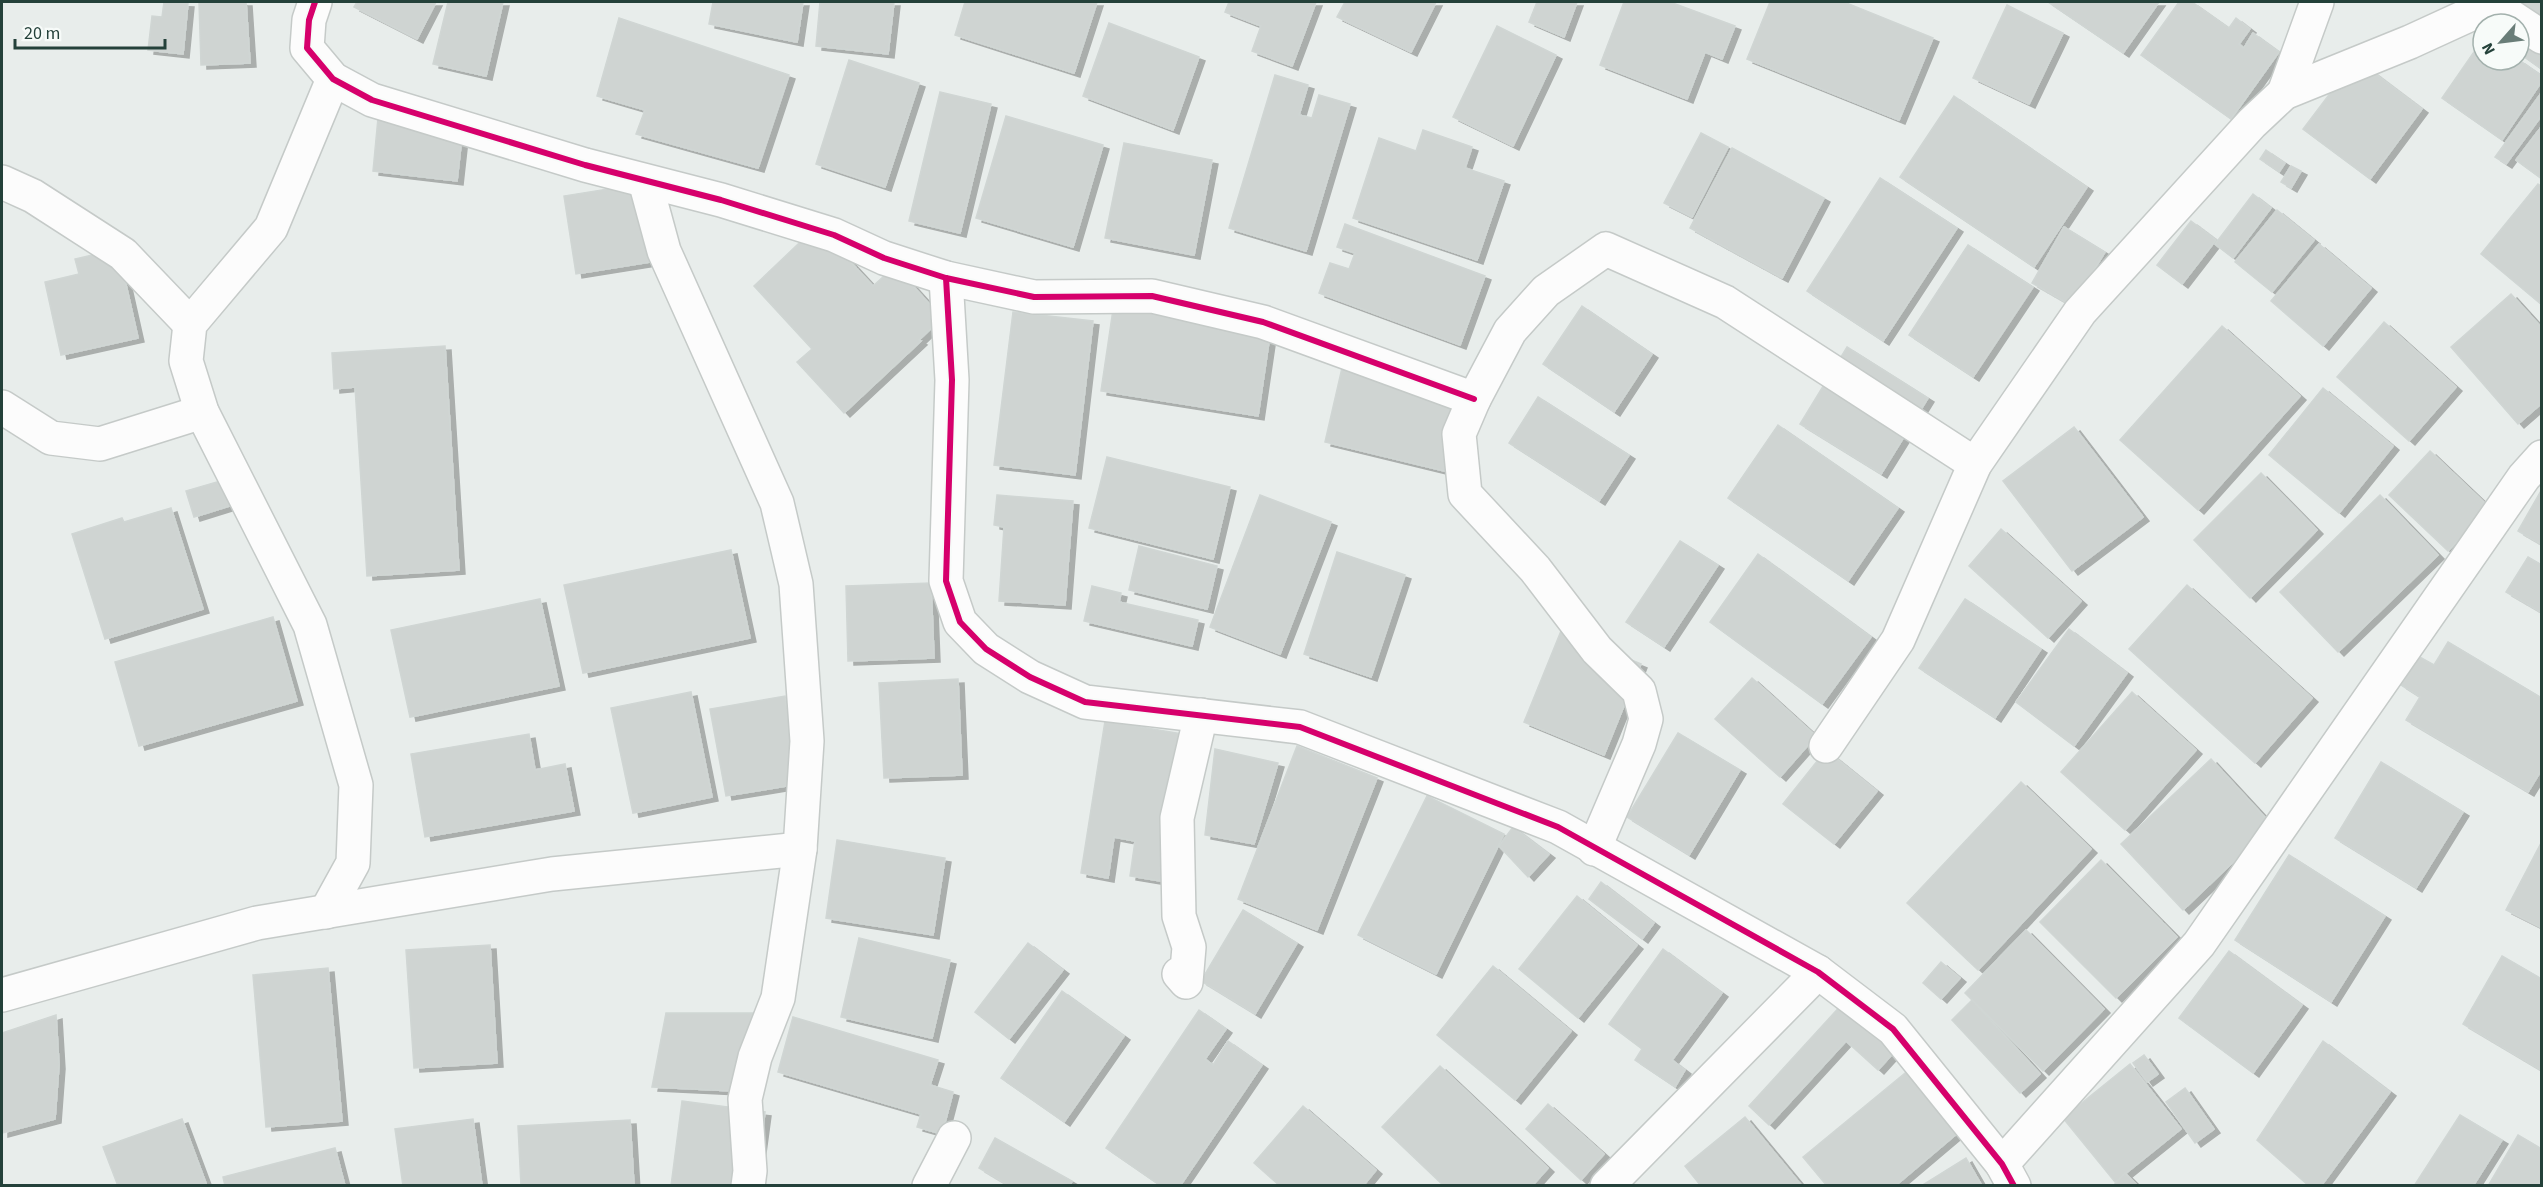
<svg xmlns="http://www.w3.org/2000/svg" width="2543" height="1187" font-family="'Source Sans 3',sans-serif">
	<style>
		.building { fill: #cfd4d2; stroke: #d0d6d4; stroke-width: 1.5; filter: url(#shadow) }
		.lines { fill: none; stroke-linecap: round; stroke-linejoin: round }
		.street-casing { stroke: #c5cac8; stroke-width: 36 }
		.street { stroke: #fcfcfc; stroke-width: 33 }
		.cycleway-casing { stroke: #f7fbf9; stroke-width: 10 }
		.cycleway { stroke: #d6006c; stroke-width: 6 }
	</style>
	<defs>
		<filter id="shadow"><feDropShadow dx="6" dy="4" stdDeviation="0" flood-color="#0004"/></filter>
	</defs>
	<rect width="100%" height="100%" fill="#e8edeb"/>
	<g class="building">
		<path d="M164 2 188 3 183 54 148 50 152 16 162 17Z"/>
		<path d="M199 2H246L250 63 201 65Z"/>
		<path d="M357 2H436L417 39 354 7Z"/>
		<path d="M448 2H503L486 76 433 64Z"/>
		<path d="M713 2H803L797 42 709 24Z"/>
		<path d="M820 2H894L888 54 816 46Z"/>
		<path d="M965 2H1097L1074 73 955 35Z"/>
		<path d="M1229 2H1316L1292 66 1252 51 1261 26 1225 12Z"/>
		<path d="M1345 2H1436L1411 52 1337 17Z"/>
		<path d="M1537 2H1577L1564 37 1529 22Z"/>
		<path d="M1624 2H1670L1735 26 1722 59 1705 52 1687 99 1600 65Z"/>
		<path d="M1770 2H1844L1933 38 1899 120 1747 59Z"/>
		<path d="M2048 2H2159L2123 53Z"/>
		<path d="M2179 2H2192L2229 28 2236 18 2250 29 2239 44 2244 48 2253 33 2279 52 2231 119 2141 55Z"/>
		<path d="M2513 2H2542V33Z"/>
		<path d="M2007 5 2063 33 2029 104 1973 78Z"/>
		<path d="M619 18 789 75 758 168 636 134 645 110 597 96Z"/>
		<path d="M1109 23 1199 57 1173 130 1083 96Z"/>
		<path d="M2519 25 2542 41 2540 68 2519 53Z"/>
		<path d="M1497 26 1556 55 1513 146 1453 117Z"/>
		<path d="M2483 39V60H2519L2542 76V81L2502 140 2442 98Z"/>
		<path d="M2356 59 2422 109 2370 179 2303 129Z"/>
		<path d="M849 60 919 83 885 187 816 164Z"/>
		<path d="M1275 75 1308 85 1299 115 1312 118 1319 95 1350 104 1306 251 1229 228Z"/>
		<path d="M940 92 991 104 960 233 909 221Z"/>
		<path d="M2542 92V115L2506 164 2495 157Z"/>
		<path d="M1954 96 2087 187 2034 267 1900 177Z"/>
		<path d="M1006 116 1103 145 1073 247 976 218Z"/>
		<path d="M378 118 463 127 457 181 373 171Z"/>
		<path d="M2542 126V179L2516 160Z"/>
		<path d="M1423 130 1472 147 1465 168 1504 181 1477 260 1353 218 1379 138 1416 151Z"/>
		<path d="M1701 133 1728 147 1692 217 1664 203Z"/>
		<path d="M1124 143 1212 160 1194 255 1105 238Z"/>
		<path d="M1732 148 1824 198 1782 278 1690 228Z"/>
		<path d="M2266 150 2285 163 2279 172 2260 159Z"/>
		<path d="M2291 166 2301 171 2291 188 2281 182Z"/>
		<path d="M1880 178 1957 228 1883 341 1807 291Z"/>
		<path d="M645 183 657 261 576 274 564 196Z"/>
		<path d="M2538 184 2542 187V305L2481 254Z"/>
		<path d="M2253 194 2271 208 2233 258 2215 244Z"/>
		<path d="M2277 210 2314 240 2272 292 2235 262Z"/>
		<path d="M2191 221 2216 240 2182 284 2157 265Z"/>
		<path d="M1345 224 1485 276 1460 345 1319 293 1330 263 1349 269 1355 253 1337 247Z"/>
		<path d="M817 226 873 286 895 266 942 318 919 340 921 341 844 413 797 362 812 349 754 286Z"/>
		<path d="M2064 227 2105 252 2072 306 2032 283Z"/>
		<path d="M2319 244 2371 288 2323 346 2271 301Z"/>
		<path d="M1968 245 2033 287 1973 377 1909 335Z"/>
		<path d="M118 249 138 338 61 355 45 282 79 274 75 259Z"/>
		<path d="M2511 294 2542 328V403L2518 424 2451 347Z"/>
		<path d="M1115 296 1272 321 1258 416 1101 391Z"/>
		<path d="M1582 306 1652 354 1614 412 1543 364Z"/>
		<path d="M1013 312 1093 321 1075 475 994 465Z"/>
		<path d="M2384 322 2456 387 2409 441 2337 377Z"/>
		<path d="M2222 326 2300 396 2198 510 2120 440Z"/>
		<path d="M445 346 459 570 367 576 355 387 334 389 332 353Z"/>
		<path d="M1847 347 1928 398 1881 474 1800 424Z"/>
		<path d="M1345 355 1473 385 1453 473 1325 442Z"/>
		<path d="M2323 388 2393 446 2339 513 2269 455Z"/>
		<path d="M1538 397 1629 455 1599 501 1509 443Z"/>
		<path d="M1778 425 1898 508 1848 581 1728 498Z"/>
		<path d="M2074 427 2143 517 2072 571 2003 481Z"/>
		<path d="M2430 451 2489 507 2448 551 2389 495Z"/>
		<path d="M1107 457 1230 487 1213 559 1089 528Z"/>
		<path d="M2261 473 2317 530 2250 598 2194 540Z"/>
		<path d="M231 478 239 503 194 517 186 491Z"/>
		<path d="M2542 489V545L2518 531Z"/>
		<path d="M997 495 1073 501 1065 605 999 601 1004 527 994 525Z"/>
		<path d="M1260 495 1331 522 1280 654 1210 627Z"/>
		<path d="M2380 495 2438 555 2338 652 2280 592Z"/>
		<path d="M171 508 203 609 105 639 72 534 122 518 124 522Z"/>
		<path d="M2001 529 2081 601 2048 638 1969 566Z"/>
		<path d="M1680 541 1718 565 1664 647 1626 622Z"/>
		<path d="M1139 546 1217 566 1207 609 1129 590Z"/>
		<path d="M731 550 750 638 583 673 564 585Z"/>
		<path d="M1337 552 1405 575 1371 677 1304 654Z"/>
		<path d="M1758 554 1871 637 1822 704 1710 622Z"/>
		<path d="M2528 557 2542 565V613L2506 592Z"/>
		<path d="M931 583 934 658 848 661 846 586Z"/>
		<path d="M2187 585 2312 698 2255 763 2129 649Z"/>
		<path d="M1092 586 1121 593 1119 602 1198 620 1192 646 1084 621Z"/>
		<path d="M540 599 559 686 410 717 391 630Z"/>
		<path d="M1965 599 2041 649 1995 718 1919 668Z"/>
		<path d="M273 617 297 701 139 746 115 662Z"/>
		<path d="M2069 629 2127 673 2074 746 2016 702Z"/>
		<path d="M1561 631 1641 664 1604 755 1524 722Z"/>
		<path d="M2448 642 2542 698V769L2528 792 2406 720 2420 697 2401 685 2418 656 2434 665Z"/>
		<path d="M1752 678 1816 736 1780 777 1715 719Z"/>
		<path d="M958 679 962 775 884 778 879 683Z"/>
		<path d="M691 692 712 797 633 813 611 708Z"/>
		<path d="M2132 692 2196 750 2125 830 2061 772Z"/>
		<path d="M785 696 799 784 726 796 710 709Z"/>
		<path d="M1105 721 1183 734 1160 881 1130 876 1135 841 1114 837 1108 878 1081 873Z"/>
		<path d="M1678 733 1740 770 1689 855 1627 817Z"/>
		<path d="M529 734 535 770 565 764 574 811 425 837 411 754Z"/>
		<path d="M1297 746 1377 778 1317 930 1238 899Z"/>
		<path d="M1215 749 1278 763 1254 844 1205 835Z"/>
		<path d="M1826 750 1877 791 1834 844 1783 804Z"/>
		<path d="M2211 759 2272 825 2183 910 2121 844Z"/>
		<path d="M2381 762 2463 812 2416 888 2335 838Z"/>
		<path d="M2021 782 2091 849 1978 970 1907 903Z"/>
		<path d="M1427 796 1504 834 1436 974 1358 935Z"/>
		<path d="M1513 827 1549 854 1528 877 1499 846Z"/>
		<path d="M837 840 945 858 933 935 826 918Z"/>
		<path d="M2542 841V928L2506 910Z"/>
		<path d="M2289 855 2385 916 2331 1002 2235 940Z"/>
		<path d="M2101 860 2177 937 2116 998 2040 922Z"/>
		<path d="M1601 882 1654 923 1642 939 1589 899Z"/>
		<path d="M1577 896 1637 945 1578 1018 1519 969Z"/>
		<path d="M1243 910 1297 943 1255 1014 1201 981Z"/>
		<path d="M2026 930 2104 1009 2043 1071 1965 993Z"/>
		<path d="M859 938 950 960 932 1038 841 1017Z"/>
		<path d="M1028 943 1063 970 1009 1039 975 1012Z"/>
		<path d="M490 945 497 1063 414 1068 406 950Z"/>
		<path d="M1663 949 1722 993 1672 1060 1685 1070 1675 1087 1635 1060 1642 1049 1609 1024Z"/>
		<path d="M2229 951 2302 1005 2253 1073 2179 1018Z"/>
		<path d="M2502 956 2542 979V1071L2463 1024Z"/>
		<path d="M1941 962 1960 978 1941 999 1923 983Z"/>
		<path d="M1493 966 1571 1031 1515 1100 1437 1035Z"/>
		<path d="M328 968 342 1121 266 1127 253 975Z"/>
		<path d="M1062 991 1124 1036 1064 1122 1001 1078Z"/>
		<path d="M1972 1000 2040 1074 2020 1093 1952 1020Z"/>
		<path d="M1844 1002 1896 1050 1878 1070 1846 1041 1769 1125 1749 1106Z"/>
		<path d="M1199 1010 1226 1029 1205 1059 1213 1065 1228 1041 1262 1065 1180 1186H1161L1106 1148Z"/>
		<path d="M666 1013H757L754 1092 652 1087Z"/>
		<path d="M56 1015 59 1065 55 1119 2 1133V1033Z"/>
		<path d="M793 1017 938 1060 930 1085 953 1092 942 1134 917 1127 921 1114 778 1072Z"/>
		<path d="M2323 1041 2390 1092 2321 1186H2309L2257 1140Z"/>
		<path d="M2144 1055 2158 1074 2147 1082 2133 1063Z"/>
		<path d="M1916 1064 1966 1126 1895 1186H1827L1803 1157Z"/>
		<path d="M2130 1064 2181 1129 2115 1182 2063 1118Z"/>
		<path d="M1440 1066 1548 1168 1532 1186H1444L1382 1127Z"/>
		<path d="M2185 1088 2214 1129 2195 1143 2166 1102Z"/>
		<path d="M682 1101 765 1112 755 1186H671Z"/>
		<path d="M1548 1104 1604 1154 1581 1180 1526 1129Z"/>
		<path d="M1303 1106 1376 1170 1363 1186H1280L1254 1163Z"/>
		<path d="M2460 1115 2502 1140 2473 1186H2414Z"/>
		<path d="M1745 1117 1802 1186H1701L1685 1166Z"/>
		<path d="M182 1119 207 1186H118L103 1147Z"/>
		<path d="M473 1119 482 1186H403L395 1129Z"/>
		<path d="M630 1120 634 1186H521L518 1126Z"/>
		<path d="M2518 1135 2542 1149V1186H2488Z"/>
		<path d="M995 1138 1072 1181 1070 1186H1009L979 1168Z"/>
		<path d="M335 1148 345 1186H225L223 1177Z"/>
		<path d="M1966 1158 1982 1186H1921Z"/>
		<path d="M2125 1173 2138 1186H2113Z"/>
	</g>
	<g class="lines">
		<defs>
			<g id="street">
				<path d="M315 2 309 20 307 48 333 79 372 100 585 165 721 200 834 235 884 258 946 278 1034 297 1152 296 1263 322 1474 399"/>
				<path d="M2489 2 2542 37"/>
				<path d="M2284 93 2317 2"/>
				<path d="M645 181 664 251 777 503 796 584 807 741 800 849 778 998 755 1057 745 1099 750 1171 748 1186"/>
				<path d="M2 182 33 196 123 254 190 324"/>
				<path d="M946 278 952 380 946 581 960 622 986 649 1030 677 1085 702 1300 727 1558 827 1818 972 1893 1029 2002 1164 2014 1186"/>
				<path d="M2 407 51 438 100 444 202 412"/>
				<path d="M1826 746 1898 640 1975 464 2080 312 2252 123 2284 93 2410 42 2493 4"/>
				<path d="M1594 849 1639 744 1646 719 1639 691 1597 650 1535 569 1465 494 1459 434 1474 399 1510 331 1546 291 1606 249 1725 302 1975 464"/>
				<path d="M326 912 353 863 356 785 310 625 202 412 186 361 190 324 271 228 333 79"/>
				<path d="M1179 974 1186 982 1189 947 1179 916 1177 818 1201 715"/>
				<path d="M2 995 257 923 552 874 800 849"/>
				<path d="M2002 1164 2199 944 2524 477 2542 457"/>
				<path d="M929 1186 954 1138"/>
				<path d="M1607 1186 1818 972"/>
			</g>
		</defs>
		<use href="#street" class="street-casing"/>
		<use href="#street" class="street"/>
		<defs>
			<g id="cycleway">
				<path d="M315 2 309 20 307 48 333 79 372 100 585 165 721 200 834 235 884 258 946 278 1034 297 1152 296 1263 322 1474 399"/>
				<path d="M946 278 952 380 946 581 960 622 986 649 1030 677 1085 702 1300 727 1558 827 1818 972 1893 1029 2002 1164 2014 1186"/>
			</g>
		</defs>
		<use href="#cycleway" class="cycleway-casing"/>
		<use href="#cycleway" class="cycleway"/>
	</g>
	<rect width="2543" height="1187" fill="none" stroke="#24413a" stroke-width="6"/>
	<g transform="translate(2501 42) rotate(242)"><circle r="28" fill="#f7fbf9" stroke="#a3b1ad" stroke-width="1.5"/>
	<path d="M0-4.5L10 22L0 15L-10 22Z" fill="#697d78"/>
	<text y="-9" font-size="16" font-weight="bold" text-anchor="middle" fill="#24413a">N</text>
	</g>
	<path d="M15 39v9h150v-9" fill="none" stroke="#24413a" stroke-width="3"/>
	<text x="24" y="39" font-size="18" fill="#24413a" stroke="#f7fbf9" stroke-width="4.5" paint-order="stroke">20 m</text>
</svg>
